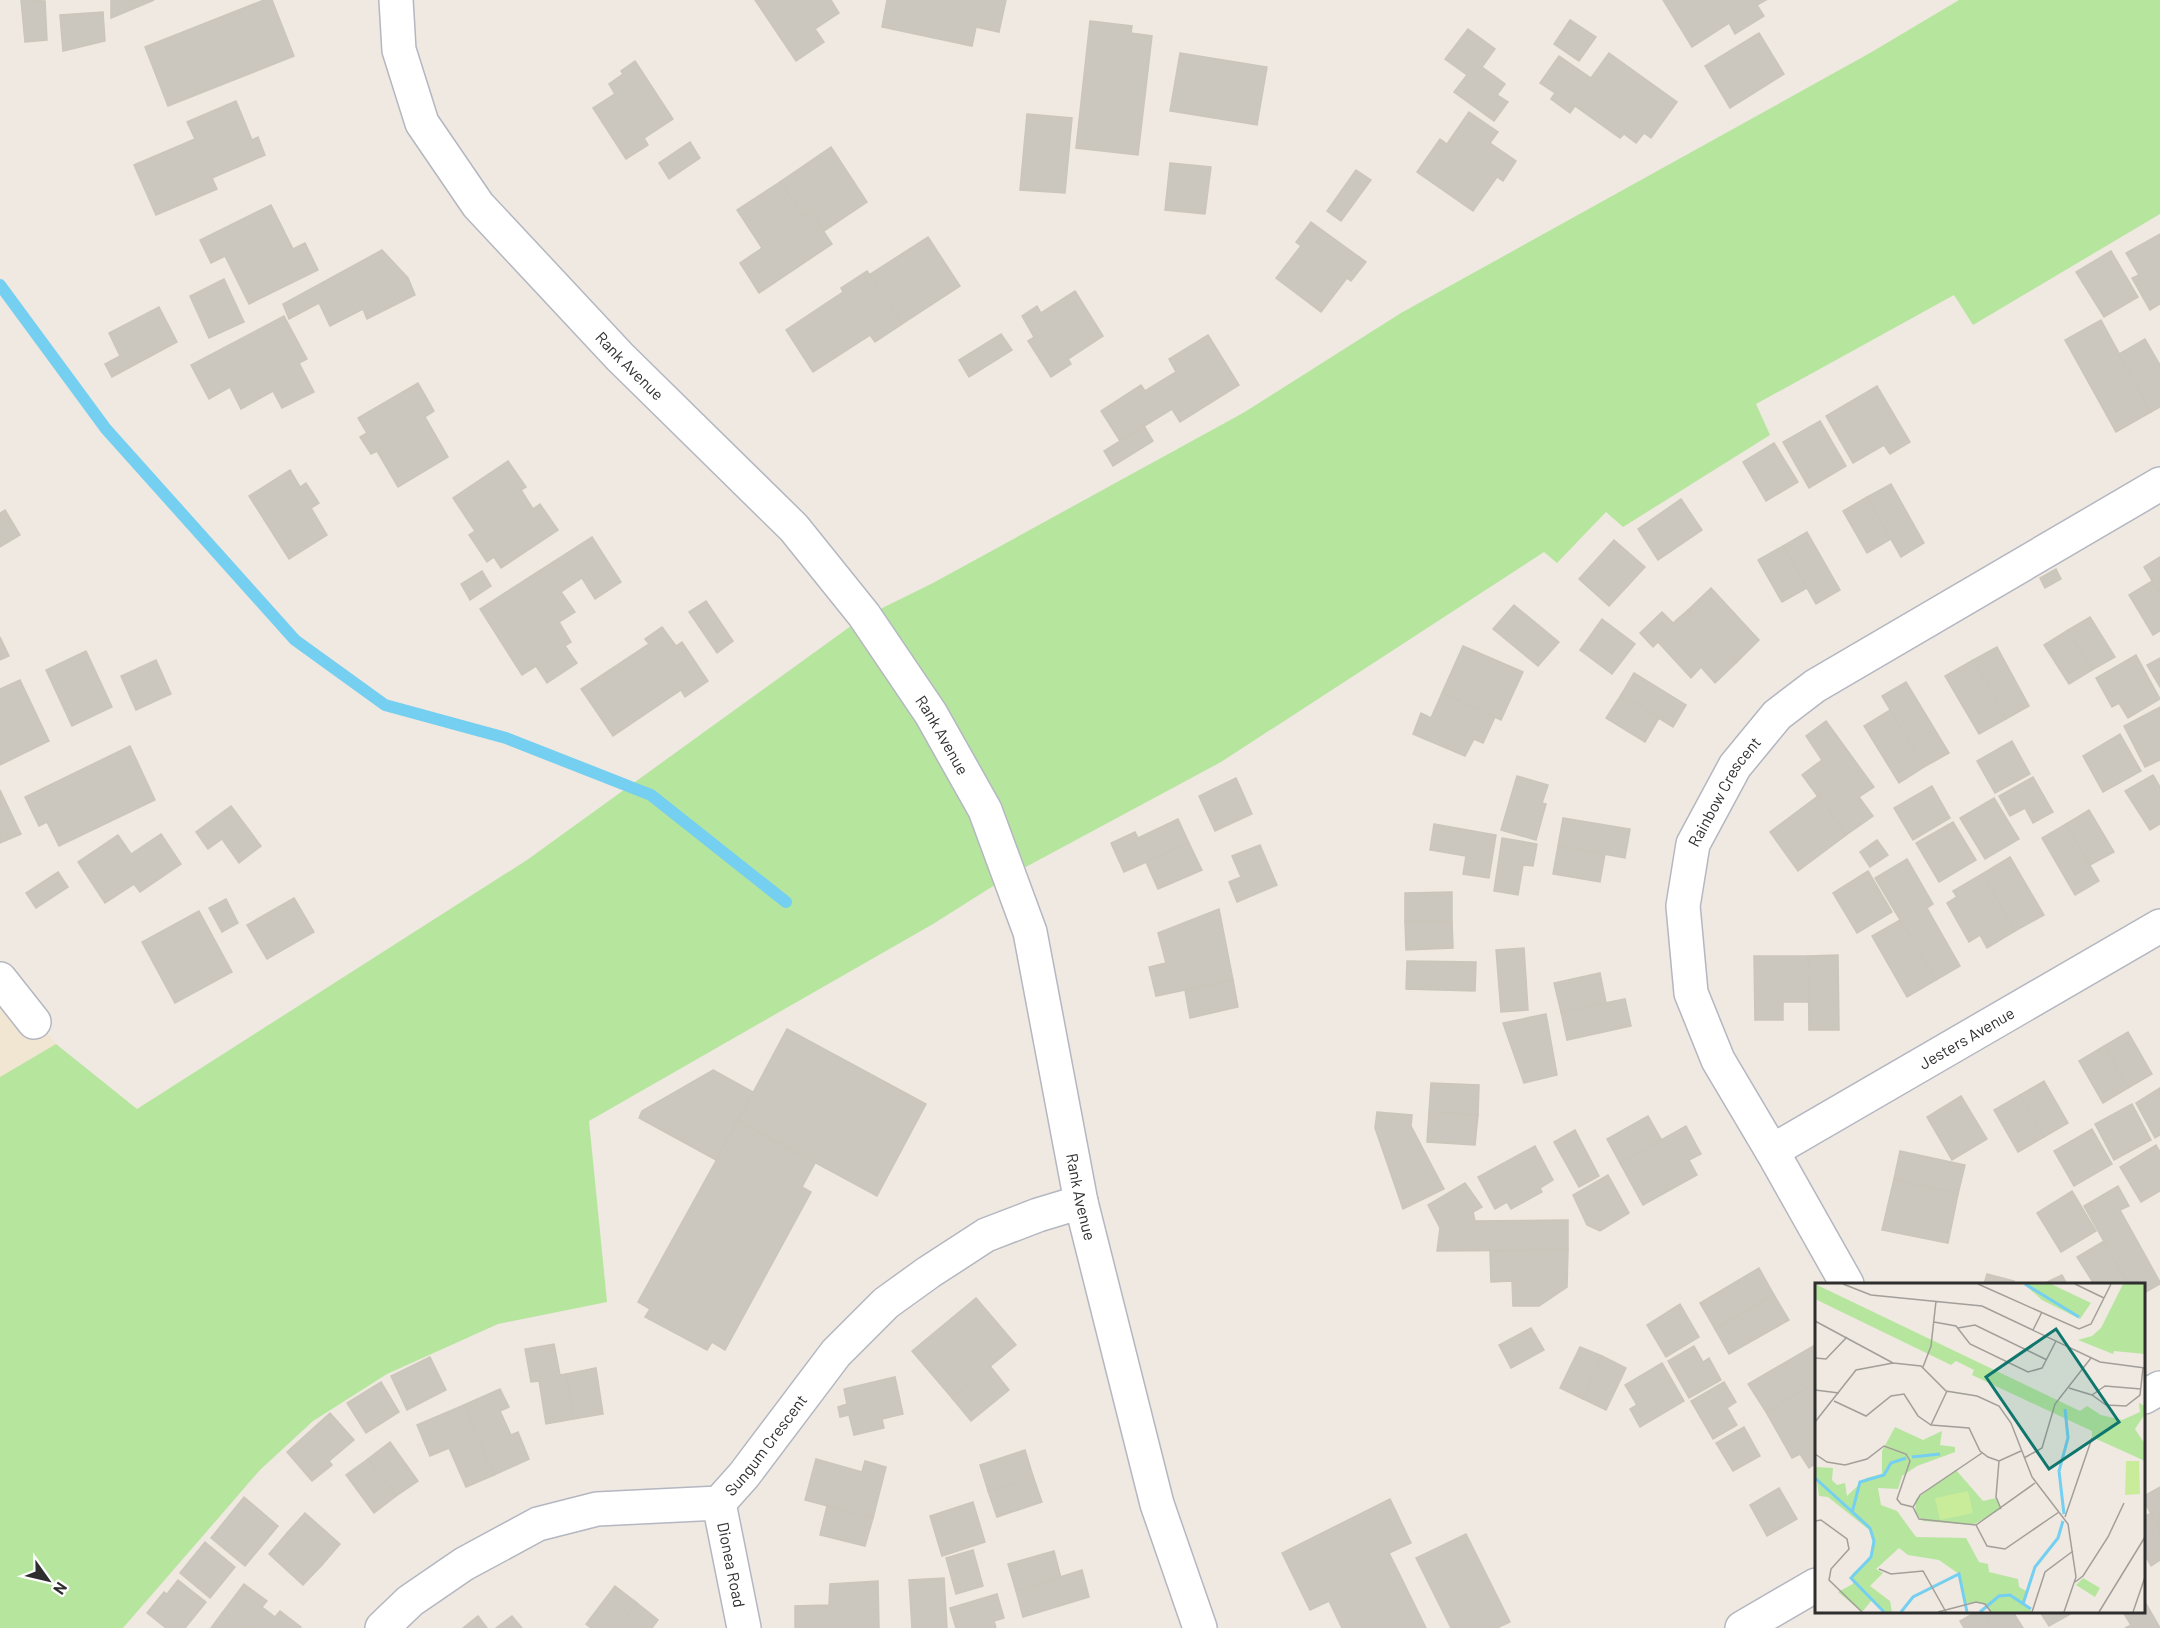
<svg xmlns="http://www.w3.org/2000/svg" width="2160" height="1628" font-family="Barlow,sans-serif">
	<style>
		.education { fill: #f0e6d1 }
		.green { fill: #b6e59e }
		.lines { fill: none; stroke-linecap: round; stroke-linejoin: round }
		.stream { stroke: #75cff0; stroke-width: 12 }
		.building { fill: #cbc7bf; stroke: #cbc5ba; stroke-width: 1.5 }
		.minor-casing { stroke: #b4b7c1; stroke-width: 36 }
		.minor { stroke: #fff; stroke-width: 33 }
		.labels { text-anchor: middle; stroke-width: 4.5; stroke-linejoin: round; paint-order: stroke }
		.street-label { font-size: 16px; fill: #2e2e2e; stroke: #fff }
		.inset-river { fill: none; stroke: #75cff0; stroke-width: 3 }
		.inset-road { fill: none; stroke: #a29e99; stroke-width: 1.5 }
		.view { fill: #0f766e; fill-opacity: 0.15; stroke: #0f766e; stroke-width: 3 }
		.inset-edge { fill: none; stroke: #2e2e2e; stroke-width: 3 }
	</style>
	<rect width="100%" height="100%" fill="#efe9e1"/>
	<path class="education" d="M0 974 56 1044 0 1077Z"/>
	<path class="green" d="M1959 0H2160V214L1973 325 1954 295 1756 404 1770 435 1623 527 1606 512 1557 563 1544 552 1221 762 1009 876 933 924 589 1121 607 1302 498 1324 387 1374 313 1421 260 1470 123 1628H0V1077L56 1044 137 1109 527 860 862 618 933 583 1243 413 1401 313 1870 53Z"/>
	<g class="lines">
		<path class="stream" d="M0 285 106 429 295 640 385 705 506 738 651 795 786 902"/>
	</g>
	<g class="building">
		<path d="M21 0 45 1 47 40 25 42Z"/>
		<path d="M111 0H154L111 18Z"/>
		<path d="M264 0H272L294 56 168 106 145 47Z"/>
		<path d="M755 0H831L839 13 815 29 824 42 796 61Z"/>
		<path d="M887 0H1006L999 32 976 27 972 46 882 27Z"/>
		<path d="M1663 0H1766L1757 5 1764 16 1735 34 1729 23 1692 47Z"/>
		<path d="M103 12 105 41 63 51 60 15Z"/>
		<path d="M1570 20 1596 37 1579 61 1554 44Z"/>
		<path d="M1090 21 1132 26 1131 33 1152 36 1138 155 1076 148Z"/>
		<path d="M1468 29 1495 49 1482 67 1505 84 1497 95 1508 102 1494 121 1454 92 1467 75 1445 59Z"/>
		<path d="M1759 33 1784 74 1730 108 1705 66Z"/>
		<path d="M1180 53 1267 67 1257 125 1170 111Z"/>
		<path d="M1609 53 1677 102 1651 138 1644 133 1636 143 1624 134 1620 138 1575 106 1570 113 1551 99 1555 93 1540 83 1559 56 1591 78Z"/>
		<path d="M635 61 673 119 644 138 648 145 626 159 593 108 615 94 609 84 623 74 621 71Z"/>
		<path d="M236 101 252 140 258 137 265 155 212 178 217 189 156 215 134 165 195 139 187 122Z"/>
		<path d="M1469 112 1498 132 1490 143 1516 161 1503 181 1497 177 1473 211 1417 172 1440 139 1447 144Z"/>
		<path d="M1027 114 1072 118 1065 193 1020 190Z"/>
		<path d="M690 142 700 158 669 179 659 163Z"/>
		<path d="M831 147 867 202 824 231 811 212 803 216 780 182Z"/>
		<path d="M1170 163 1211 167 1205 214 1165 210Z"/>
		<path d="M1356 170 1371 180 1341 221 1327 211Z"/>
		<path d="M780 182 803 216 811 212 832 244 759 293 740 263 762 248 737 210Z"/>
		<path d="M271 205 293 249 305 243 318 270 249 304 225 256 211 263 200 240Z"/>
		<path d="M1311 222 1366 262 1351 281 1347 278 1321 312 1276 278 1301 246 1296 242Z"/>
		<path d="M2160 234V304L2150 310 2132 278 2139 275 2126 253Z"/>
		<path d="M928 237 960 286 902 324 869 275Z"/>
		<path d="M382 250 408 278 415 295 367 319 363 309 330 326 319 303 289 319 283 304Z"/>
		<path d="M2111 251 2138 297 2104 317 2076 272Z"/>
		<path d="M867 271 902 324 875 342 870 335 813 372 786 330 843 292 841 288Z"/>
		<path d="M224 279 244 322 209 338 190 296Z"/>
		<path d="M1075 291 1103 336 1068 359 1071 364 1051 377 1028 341 1034 337 1022 316 1037 306 1041 313Z"/>
		<path d="M159 307 177 342 112 377 105 364 120 356 109 333Z"/>
		<path d="M284 316 307 359 299 363 314 392 282 408 273 391 241 409 230 387 209 399 191 365Z"/>
		<path d="M2101 320 2151 412 2116 432 2065 340Z"/>
		<path d="M1001 334 1012 350 969 377 959 360Z"/>
		<path d="M1208 335 1239 385 1180 422 1172 409 1120 441 1101 411 1141 385 1145 391 1176 372 1169 359Z"/>
		<path d="M2145 339 2160 365V407L2151 412 2119 354Z"/>
		<path d="M418 383 434 411 425 417 448 457 398 487 377 451 371 454 360 437 367 433 358 418Z"/>
		<path d="M1877 386 1910 442 1890 454 1884 445 1853 463 1826 416Z"/>
		<path d="M1820 421 1846 466 1809 488 1783 442Z"/>
		<path d="M1144 426 1153 441 1113 466 1104 451Z"/>
		<path d="M1774 443 1798 482 1766 501 1743 462Z"/>
		<path d="M508 461 526 487 521 490 533 509 540 504 558 530 501 568 494 557 487 562 469 535 475 531 453 498Z"/>
		<path d="M290 470 300 487 306 483 319 503 311 508 327 535 289 559 249 496Z"/>
		<path d="M1891 484 1924 543 1901 557 1867 497Z"/>
		<path d="M1867 497 1891 539 1867 553 1843 511Z"/>
		<path d="M1681 499 1702 530 1658 560 1638 529Z"/>
		<path d="M5 510 20 535 0 547V513Z"/>
		<path d="M1807 532 1840 590 1816 604 1783 546Z"/>
		<path d="M592 537 621 582 595 599 582 578 561 592 575 612 559 622 571 642 565 646 577 663 547 683 536 666 522 675 480 609Z"/>
		<path d="M1614 540 1645 567 1609 606 1579 579Z"/>
		<path d="M1783 546 1807 588 1782 602 1758 560Z"/>
		<path d="M2160 557V594L2144 567Z"/>
		<path d="M2056 569 2061 579 2045 588 2040 578Z"/>
		<path d="M482 571 491 586 470 600 461 584Z"/>
		<path d="M2152 581 2160 594V631L2153 635 2129 595Z"/>
		<path d="M1711 588 1759 640 1737 662 1688 610Z"/>
		<path d="M706 601 733 641 717 653 689 612Z"/>
		<path d="M1514 605 1559 642 1538 666 1493 629Z"/>
		<path d="M1688 610 1737 662 1715 683 1701 667 1691 678 1658 642 1653 647 1640 633 1662 612 1673 623Z"/>
		<path d="M2090 617 2115 657 2092 670 2068 630Z"/>
		<path d="M1602 619 1635 644 1612 674 1580 650Z"/>
		<path d="M662 627 676 646 682 642 708 681 685 697 681 690 613 736 581 689 649 644 645 639Z"/>
		<path d="M2068 630 2092 670 2069 684 2044 645Z"/>
		<path d="M0 637 9 656 0 660Z"/>
		<path d="M1463 646 1523 672 1501 720 1442 693Z"/>
		<path d="M1997 647 2029 706 2006 719 1973 660Z"/>
		<path d="M86 651 112 707 72 726 46 670Z"/>
		<path d="M2136 655 2160 699 2128 718 2119 703 2112 707 2096 678Z"/>
		<path d="M2160 658V687L2147 665Z"/>
		<path d="M156 660 171 694 136 710 121 676Z"/>
		<path d="M1973 660 2006 719 1979 734 1945 676Z"/>
		<path d="M1634 673 1686 705 1673 727 1621 695Z"/>
		<path d="M20 680 49 741 0 765V689Z"/>
		<path d="M1906 682 1949 753 1924 767 1882 696Z"/>
		<path d="M1442 693 1495 717 1483 743 1474 739 1465 756 1413 734 1421 713 1431 718Z"/>
		<path d="M1621 695 1659 718 1645 742 1606 718Z"/>
		<path d="M2160 707V760L2145 767 2124 726Z"/>
		<path d="M1890 710 1924 767 1899 783 1864 726Z"/>
		<path d="M1826 721 1874 787 1859 797 1873 816 1846 835 1802 775 1822 760 1806 736Z"/>
		<path d="M2120 734 2141 771 2103 792 2083 756Z"/>
		<path d="M2012 741 2030 774 1995 793 1977 761Z"/>
		<path d="M130 746 155 800 59 846 47 822 39 826 25 797Z"/>
		<path d="M2153 775 2160 787V824L2150 830 2125 791Z"/>
		<path d="M1517 776 1548 785 1542 803 1546 804 1536 840 1501 830Z"/>
		<path d="M2033 777 2053 812 2033 823 2025 808 2010 816 1999 796Z"/>
		<path d="M1236 778 1252 814 1215 831 1199 796Z"/>
		<path d="M1932 786 1950 818 1913 840 1894 808Z"/>
		<path d="M0 790 21 834 0 843Z"/>
		<path d="M1818 796 1846 835 1798 871 1770 832Z"/>
		<path d="M1994 798 2019 839 1985 859 1960 818Z"/>
		<path d="M231 806 261 846 239 863 222 839 208 849 196 832Z"/>
		<path d="M2089 810 2114 852 2090 865 2066 824Z"/>
		<path d="M1563 818 1630 829 1625 858 1558 846Z"/>
		<path d="M1178 819 1189 843 1124 872 1111 843 1135 832 1138 838Z"/>
		<path d="M1953 822 1976 860 1939 882 1916 843Z"/>
		<path d="M1434 824 1496 835 1489 878 1463 874 1466 856 1430 850Z"/>
		<path d="M2066 824 2099 881 2075 895 2042 838Z"/>
		<path d="M161 834 181 864 140 892 134 884 105 903 78 862 118 835 131 854Z"/>
		<path d="M1502 838 1537 844 1533 866 1523 865 1518 895 1494 891Z"/>
		<path d="M1877 840 1888 855 1870 867 1860 852Z"/>
		<path d="M1189 843 1202 870 1158 889 1146 862Z"/>
		<path d="M1260 845 1277 885 1237 902 1229 882 1241 877 1232 856Z"/>
		<path d="M1558 846 1605 854 1600 882 1553 874Z"/>
		<path d="M2010 857 2044 915 2015 931 1982 874Z"/>
		<path d="M1907 859 1933 904 1927 908 1960 966 1936 980 1875 878Z"/>
		<path d="M1868 871 1892 912 1857 933 1833 893Z"/>
		<path d="M58 872 68 887 36 908 26 893Z"/>
		<path d="M1982 874 2015 931 1987 948 1980 935 1969 942 1947 903 1957 897 1953 891Z"/>
		<path d="M1452 892V921H1405V893Z"/>
		<path d="M294 898 314 932 267 959 247 925Z"/>
		<path d="M226 899 238 923 222 932 209 908Z"/>
		<path d="M1219 909 1233 980 1156 996 1149 967 1166 963 1158 933Z"/>
		<path d="M199 911 232 972 175 1003 142 942Z"/>
		<path d="M1900 920 1936 980 1907 997 1872 936Z"/>
		<path d="M1405 921H1452L1453 948 1406 950Z"/>
		<path d="M1524 948 1528 1010 1501 1012 1496 950Z"/>
		<path d="M1838 955 1839 1030H1809L1808 956Z"/>
		<path d="M1754 956H1808L1809 1002H1783V1020H1755Z"/>
		<path d="M1407 961 1476 962 1475 991 1406 989Z"/>
		<path d="M1600 973 1606 1003 1561 1012 1554 983Z"/>
		<path d="M1233 980 1238 1007 1190 1018 1185 990Z"/>
		<path d="M1625 999 1631 1026 1567 1040 1561 1012Z"/>
		<path d="M1546 1014 1557 1075 1524 1083 1503 1023Z"/>
		<path d="M787 1029 926 1104 877 1196 738 1121Z"/>
		<path d="M2128 1032 2152 1074 2128 1088 2104 1046Z"/>
		<path d="M2104 1046 2128 1088 2103 1103 2079 1061Z"/>
		<path d="M713 1070 753 1092 716 1160 639 1118 642 1111Z"/>
		<path d="M2044 1081 2068 1123 2044 1137 2020 1095Z"/>
		<path d="M1431 1083 1479 1085 1478 1115 1429 1112Z"/>
		<path d="M2160 1088V1135L2155 1138 2136 1103Z"/>
		<path d="M2020 1095 2044 1137 2018 1152 1994 1110Z"/>
		<path d="M1961 1096 1987 1139 1952 1160 1927 1117Z"/>
		<path d="M2132 1104 2151 1140 2114 1160 2095 1124Z"/>
		<path d="M1377 1112 1412 1115 1411 1126 1444 1189 1403 1209 1375 1128Z"/>
		<path d="M1429 1112 1478 1115 1475 1145 1427 1142Z"/>
		<path d="M1648 1116 1661 1139 1620 1163 1607 1139Z"/>
		<path d="M738 1121 815 1163 802 1187 811 1192 725 1350 712 1342 707 1350 645 1317 650 1309 638 1302Z"/>
		<path d="M1686 1126 1701 1154 1689 1160 1697 1175 1643 1205 1620 1163Z"/>
		<path d="M2092 1129 2112 1164 2074 1186 2054 1151Z"/>
		<path d="M1575 1130 1599 1176 1579 1187 1554 1142Z"/>
		<path d="M2156 1145 2160 1152V1191L2141 1202 2120 1167Z"/>
		<path d="M1535 1146 1553 1180 1540 1188 1542 1192 1511 1209 1507 1202 1495 1209 1478 1177Z"/>
		<path d="M1900 1151 1965 1165 1958 1194 1894 1179Z"/>
		<path d="M1608 1175 1629 1213 1600 1231 1587 1225 1573 1195Z"/>
		<path d="M1894 1179 1958 1194 1948 1243 1882 1230Z"/>
		<path d="M1465 1183 1482 1207 1473 1212 1475 1221 1568 1220V1250L1437 1251 1440 1228 1428 1205Z"/>
		<path d="M2118 1186 2129 1206 2120 1210 2160 1282V1284L2144 1293V1284H2128L2084 1206Z"/>
		<path d="M2072 1191 2096 1231 2061 1252 2037 1213Z"/>
		<path d="M2104 1241 2127 1284H2094L2077 1257Z"/>
		<path d="M1568 1250 1567 1287 1539 1306H1513L1512 1281 1491 1282 1490 1251Z"/>
		<path d="M1759 1268 1774 1295 1715 1329 1700 1303Z"/>
		<path d="M1987 1274 2014 1281 2013 1284H1984Z"/>
		<path d="M2062 1275 2067 1284H2043Z"/>
		<path d="M1774 1295 1789 1320 1729 1354 1715 1329Z"/>
		<path d="M976 1298 1016 1345 952 1398 912 1351Z"/>
		<path d="M1680 1304 1699 1337 1666 1357 1647 1325Z"/>
		<path d="M1531 1328 1544 1350 1511 1368 1499 1345Z"/>
		<path d="M554 1344 560 1375 566 1374 574 1419 546 1424 539 1381 531 1382 525 1349Z"/>
		<path d="M1815 1345 1816 1382 1766 1412 1748 1384Z"/>
		<path d="M1694 1346 1703 1362 1709 1358 1721 1380 1689 1398 1668 1361Z"/>
		<path d="M1580 1347 1602 1356 1583 1399 1560 1388Z"/>
		<path d="M1602 1356 1626 1368 1606 1410 1583 1399Z"/>
		<path d="M430 1357 446 1390 407 1410 391 1376Z"/>
		<path d="M1662 1363 1684 1401 1640 1427 1630 1409 1637 1405 1625 1385Z"/>
		<path d="M990 1366 1009 1390 971 1421 952 1398Z"/>
		<path d="M596 1368 603 1414 574 1419 566 1374Z"/>
		<path d="M895 1377 903 1414 882 1419 884 1428 854 1435 849 1415 840 1417 838 1407 847 1404 844 1389Z"/>
		<path d="M381 1382 399 1412 366 1433 347 1403Z"/>
		<path d="M1724 1382 1736 1402 1727 1408 1737 1425 1713 1439 1691 1401Z"/>
		<path d="M1816 1382V1463L1809 1468 1800 1454 1792 1458 1766 1412Z"/>
		<path d="M500 1389 509 1407 500 1411 511 1435 518 1432 529 1459 494 1475 464 1405Z"/>
		<path d="M464 1405 494 1475 466 1487 449 1448 430 1456 417 1425Z"/>
		<path d="M330 1413 354 1440 329 1461 332 1465 312 1481 287 1452Z"/>
		<path d="M1744 1427 1760 1456 1733 1471 1716 1443Z"/>
		<path d="M390 1442 418 1481 396 1496 368 1459Z"/>
		<path d="M1025 1450 1033 1476 988 1491 980 1465Z"/>
		<path d="M368 1459 396 1496 374 1513 346 1475Z"/>
		<path d="M816 1459 862 1472 865 1461 886 1467 873 1518 805 1500Z"/>
		<path d="M1033 1476 1042 1502 997 1517 988 1491Z"/>
		<path d="M2160 1487V1530L2144 1501V1496Z"/>
		<path d="M1779 1488 1797 1519 1767 1536 1750 1505Z"/>
		<path d="M244 1497 278 1526 245 1566 211 1538Z"/>
		<path d="M1390 1499 1411 1543 1389 1553 1426 1628H1342L1329 1601 1310 1610 1282 1553Z"/>
		<path d="M973 1502 985 1542 942 1556 930 1516Z"/>
		<path d="M827 1506 873 1518 865 1546 820 1535Z"/>
		<path d="M305 1513 340 1544 322 1565 287 1533Z"/>
		<path d="M2151 1513 2160 1530V1560L2151 1566 2144 1553V1517Z"/>
		<path d="M287 1533 322 1565 303 1585 269 1554Z"/>
		<path d="M1466 1534 1510 1622 1497 1628H1451L1416 1558Z"/>
		<path d="M205 1542 235 1567 210 1598 180 1573Z"/>
		<path d="M973 1550 983 1586 956 1594 946 1558Z"/>
		<path d="M1054 1551 1061 1578 1016 1591 1008 1564Z"/>
		<path d="M1082 1570 1089 1597 1023 1617 1016 1591Z"/>
		<path d="M944 1578 947 1628H912L909 1580Z"/>
		<path d="M178 1580 206 1602 185 1628H166L147 1613 164 1592 167 1594Z"/>
		<path d="M878 1581 879 1628H795V1606L829 1605 830 1584Z"/>
		<path d="M244 1584 267 1601 262 1607 275 1617 280 1611 301 1627 300 1628H242L222 1613Z"/>
		<path d="M615 1586 637 1603 618 1628H591L586 1624Z"/>
		<path d="M997 1594 1004 1618 994 1621 996 1628H956L950 1608Z"/>
		<path d="M2144 1600 2160 1628H2125L2131 1625 2123 1612H2144Z"/>
		<path d="M637 1603 658 1620 652 1628H618Z"/>
		<path d="M1976 1612H1984L1993 1628H1964L1960 1621Z"/>
		<path d="M1984 1612H2013L2023 1628H1993Z"/>
		<path d="M2040 1612H2074L2049 1626Z"/>
		<path d="M222 1613 242 1628H211Z"/>
		<path d="M478 1616 487 1628H463Z"/>
		<path d="M512 1616 522 1628H496Z"/>
	</g>
	<g class="lines">
		<defs>
			<g id="minor">
				<path id="s1" d="M396 0 399 50 422 123 478 205 620 357 794 528 864 615 931 714 985 810 1030 932 1081 1202 1157 1504 1200 1628"/>
				<path d="M0 979 34 1022"/>
				<path id="s2" d="M1772 1151 2160 926"/>
				<path id="s3" d="M1847 1284 1772 1151 1718 1060 1691 993 1683 906 1693 844 1735 766 1777 715 1815 686 2160 484"/>
				<path d="M2144 1397 2160 1388"/>
				<path id="s4" d="M719 1503 744 1628"/>
				<path id="s5" d="M382 1628 410 1601 464 1564 538 1524 597 1509 719 1503 744 1475 836 1353 886 1303 929 1272 986 1235 1038 1215 1081 1202"/>
				<path d="M1742 1628 1816 1585"/>
			</g>
		</defs>
		<use href="#minor" class="minor-casing"/>
		<use href="#minor" class="minor"/>
	</g>
	<g class="labels">
		<g class="street-label">
			<text dy="6" stroke="none"><textPath href="#s1" startOffset="447">Rank Avenue</textPath></text>
			<text dy="6" stroke="none"><textPath href="#s1" startOffset="933">Rank Avenue</textPath></text>
			<text dy="6" stroke="none"><textPath href="#s3" startOffset="542">Rainbow Crescent</textPath></text>
			<text dy="6" stroke="none"><textPath href="#s2" startOffset="225">Jesters Avenue</textPath></text>
			<text dy="6" stroke="none"><textPath href="#s1" startOffset="1419">Rank Avenue</textPath></text>
			<text dy="6" stroke="none"><textPath href="#s5" startOffset="446">Sungum Crescent</textPath></text>
			<text dy="6" stroke="none"><textPath href="#s4" startOffset="63">Dionea Road</textPath></text>
		</g>
	</g>
	<g transform="translate(1815 1283)">
		<rect width="330" height="330" fill="#efe9e1"/>
		<path d="M0 1 265 128 272 123 286 132 307 137 325 129 324 120 330 123V131L320 146 330 161V178L277 154V148L157 92 159 87 141 78 136 82 0 16ZM209 1H236L276 20 265 36 227 17ZM308 1H330V71L299 68 298 71 263 57 277 53 286 45ZM80 144 108 157 127 148 125 162 140 164V169L102 183 87 193 83 206 63 205 66 222 82 228 101 254 151 255 164 279 173 281 174 289 203 296 204 304 213 309 208 321 217 329H176L168 320H150L144 291 124 277 93 272 84 265 61 286 68 290 55 303 75 318 77 329H70L57 317 47 329 23 309 38 301 37 291 57 274 58 250 13 214 4 213 0 184 18 185 17 197 22 202 30 200 32 213 51 195 67 191V168ZM141 187 168 218 181 215 186 226 158 242 108 238 100 230 101 216ZM268 295 285 305 280 314 261 302Z" fill="#b6e59e"/>
		<path d="M311 178H324L325 211 310 212ZM153 208 158 230 125 237 120 215Z" fill="#c9ec9a"/>
		<path class="inset-river" d="M210 1 264 34M97 174 125 171M0 195 55 245 59 258 56 274 36 295 69 329M37 230 45 199 69 192 76 180 91 175M249 231 244 188 253 155 250 126M208 321 220 284 243 255 248 238M86 329 98 314 144 291 152 329M165 329 184 313 195 312 216 326"/>
		<path class="inset-road" d="M28 1 56 12 167 23 285 79 330 85M163 1 264 46 276 41 296 1M260 1 289 15M0 38 78 80M119 39 141 43 155 61 213 89 227 85 241 58M143 45 160 42 232 77M218 47 227 29M0 75 11 76 32 54M108 84 116 63 121 18M254 105 277 112 291 122 311 123 325 112 328 85M0 107 24 110M277 112 290 103 326 106M19 118 51 133 76 113 89 111 103 133 116 142 154 145 165 168 173 174 184 178 206 168M0 139 41 87 78 80 106 83 131 108 162 113 184 123 196 140 217 194 253 241 261 294 249 329M116 142 132 108M167 170 105 212 98 224 104 236 161 242 220 200M0 171 12 179 30 182 52 176 69 163 91 171 95 178 82 216 86 221 98 224M209 175 227 165 240 121 276 75M184 178 181 214 186 226M250 234 277 155M0 238 6 237 32 256 34 266 16 286 14 297 47 329M161 242 172 263 190 266 244 229M64 286 76 291 108 288 131 329M260 299 268 293 293 254 309 220M123 329 161 319 170 321 176 329M217 329 230 289 258 268M284 329 330 254M318 329 330 294"/>
		<path class="view" d="M241 46 304 139 234 186 171 94Z"/>
		<rect width="330" height="330" class="inset-edge"/>
	</g>
	<g transform="translate(48 1580) rotate(124)" stroke="#ffffff" stroke-width="4.5" paint-order="stroke">
	<path d="M0-4.5L10 22L0 15L-10 22Z" fill="#2e2e2e"/>
	<text y="-9" font-size="16" font-weight="bold" text-anchor="middle" fill="#2e2e2e">N</text>
	</g>
</svg>
